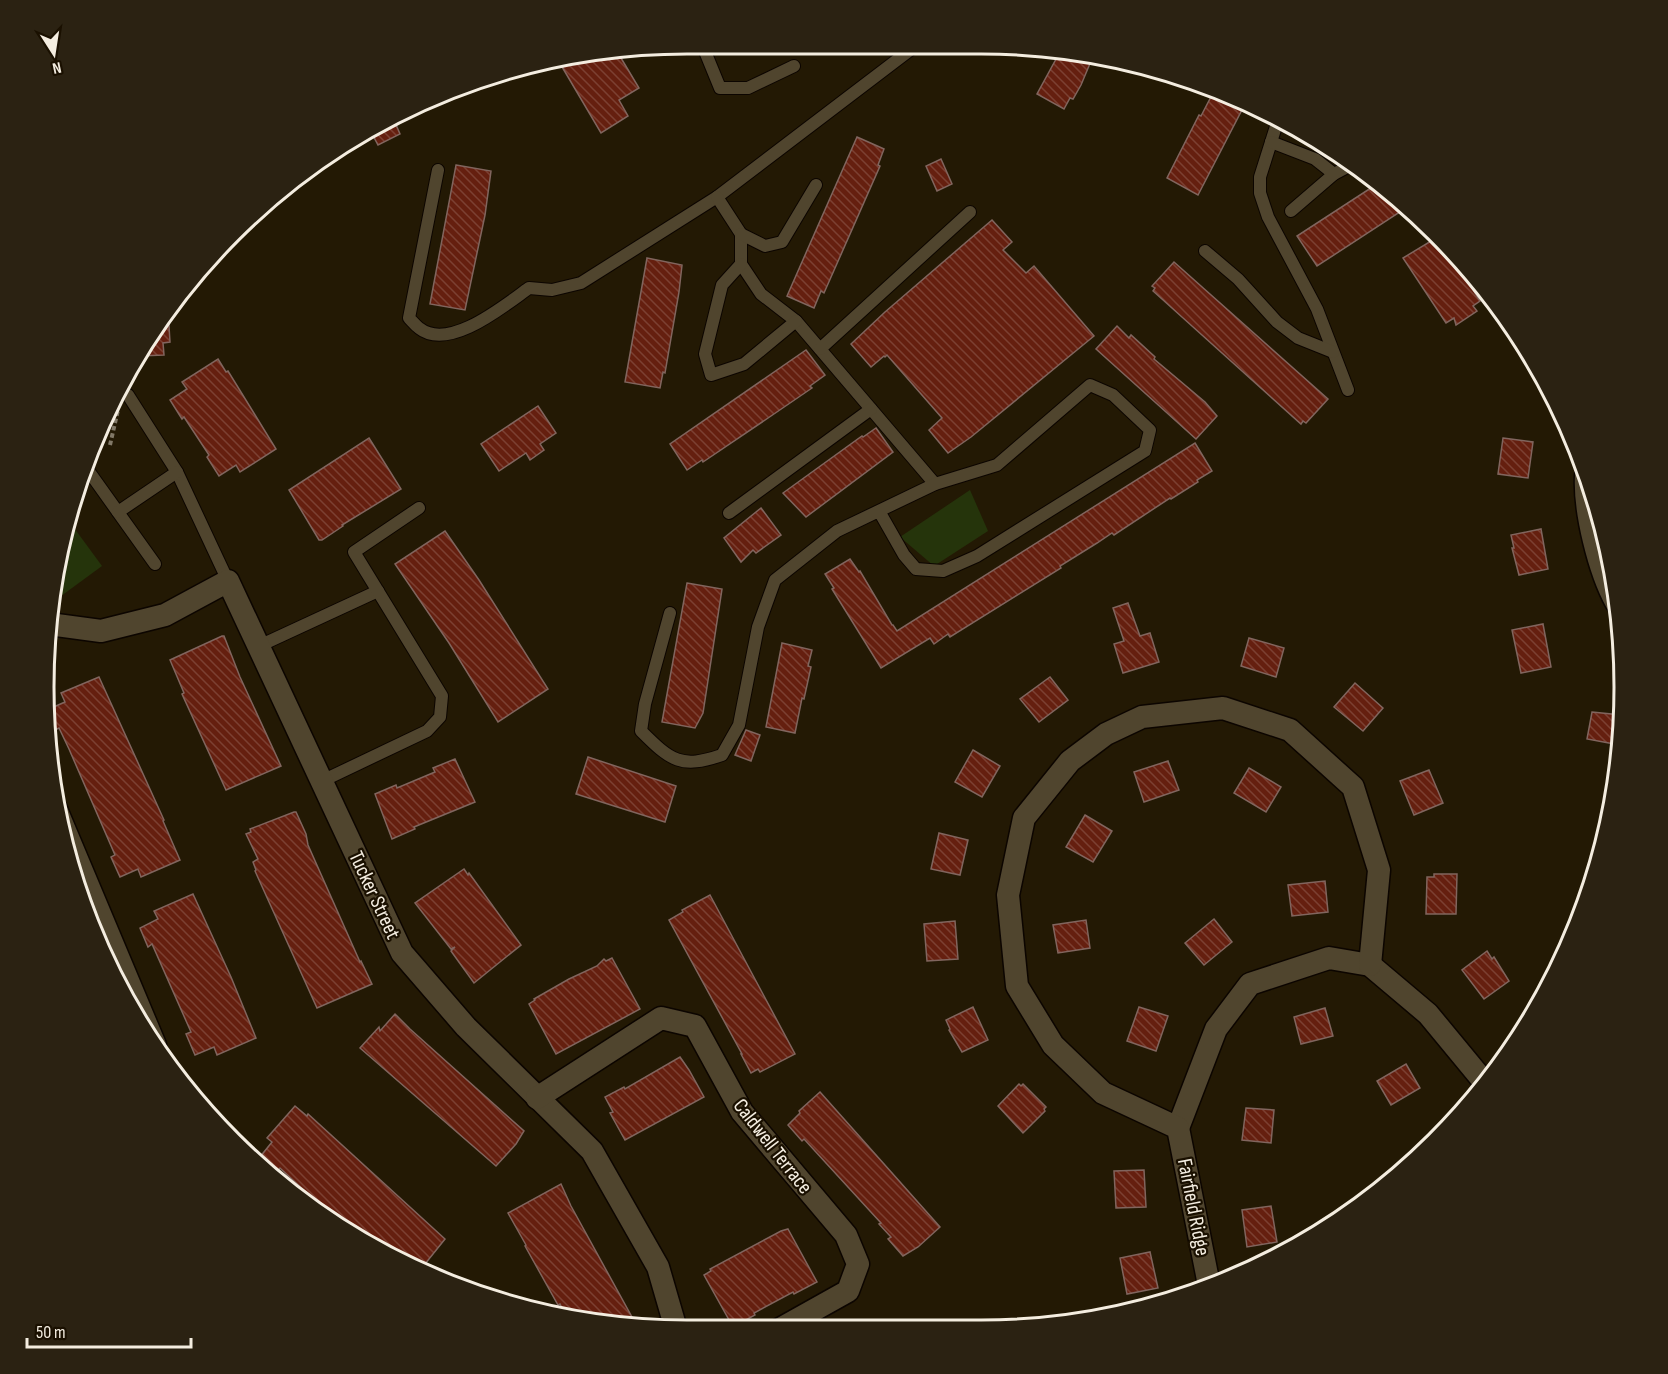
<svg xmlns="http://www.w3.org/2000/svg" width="1668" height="1374" font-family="'Sofia Sans Condensed',sans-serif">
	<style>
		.park { fill: #25340b }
		.building { fill: url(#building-back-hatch); stroke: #81655e; stroke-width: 1.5 }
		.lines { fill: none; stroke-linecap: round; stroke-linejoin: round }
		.lane-casing { stroke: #0c0500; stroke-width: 14 }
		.street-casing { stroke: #0c0500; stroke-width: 25 }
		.path { stroke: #817867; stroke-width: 4; stroke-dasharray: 4.5 3; stroke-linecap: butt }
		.lane { stroke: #50452e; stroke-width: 12 }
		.street { stroke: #50452e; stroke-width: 22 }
		.labels { text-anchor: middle; stroke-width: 4.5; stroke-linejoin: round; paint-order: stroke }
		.street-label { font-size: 21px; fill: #f4ede0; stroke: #1a1000 }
		.rim { fill: none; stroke: #f4ede0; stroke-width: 3 }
	</style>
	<defs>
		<pattern id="building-back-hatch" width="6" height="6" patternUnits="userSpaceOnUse" patternTransform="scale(1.5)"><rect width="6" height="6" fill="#651f0f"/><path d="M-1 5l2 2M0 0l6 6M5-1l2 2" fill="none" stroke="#7c4032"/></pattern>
	</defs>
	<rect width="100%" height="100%" fill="#231904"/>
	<g class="park">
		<path d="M970 490 988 531 934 566 900 537Z"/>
		<path d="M69 521 102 566 57 599 55 596Z"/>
	</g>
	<g class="building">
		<path d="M1061 50 1094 54 1081 85 1073 99 1070 98 1064 109 1037 94Z"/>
		<path d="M618 53 639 88 619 100 628 116 601 133 558 60Z"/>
		<path d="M1215 89 1227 92 1246 102 1198 195 1167 178 1199 115 1201 116Z"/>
		<path d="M393 118 400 134 378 145 369 128Z"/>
		<path d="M857 137 884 149 878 165 880 166 824 293 821 291 814 308 787 296Z"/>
		<path d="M941 159 952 184 937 191 926 166Z"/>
		<path d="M456 165 491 171 485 215 465 310 430 304Z"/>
		<path d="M1377 184 1406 208 1317 266 1297 236Z"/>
		<path d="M992 220 1012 242 1003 250 1026 273 1034 266 1094 336 971 437 948 453 929 430 942 418 887 355 885 357 884 356 871 367 851 344 885 312Z"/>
		<path d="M1436 238 1457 270 1460 268 1480 301 1473 306 1477 311 1456 325 1454 318 1446 323 1403 258Z"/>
		<path d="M647 258 682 265 679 292 665 373 663 372 660 388 625 382Z"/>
		<path d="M1174 262 1328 399 1306 423 1303 421 1301 424 1153 291 1155 288 1152 286Z"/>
		<path d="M168 310 170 342 163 343 164 355 139 356 152 330Z"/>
		<path d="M1117 326 1129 338 1131 335 1155 357 1154 359 1205 402 1217 416 1196 439 1096 349Z"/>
		<path d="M806 350 825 375 810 386 812 388 771 416 703 462 702 460 687 470 670 444Z"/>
		<path d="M218 359 226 372 228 371 276 449 240 472 236 465 219 476 207 457 209 455 184 417 182 419 170 400 187 389 182 382Z"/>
		<path d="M538 406 556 433 540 444 544 450 530 460 526 453 499 471 481 444Z"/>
		<path d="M876 428 893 452 806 517 783 493 862 436 863 437Z"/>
		<path d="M369 438 401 489 342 525 343 526 322 540H319L289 490Z"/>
		<path d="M1503 438 1533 442 1528 478 1498 474Z"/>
		<path d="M1195 443 1212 471 1197 480 1198 482 1171 499 1170 498 1114 535 1112 533 1097 543 1060 566 1061 568 950 637 948 634 934 644 930 638 881 668 832 589 834 588 825 574 850 559 859 572 860 571 892 625H893L897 631Z"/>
		<path d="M761 508 781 535 756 553 753 550 741 562 724 538Z"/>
		<path d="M1541 529 1548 569 1519 575 1512 548H1514L1511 535Z"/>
		<path d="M445 531 479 580 548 689 498 722 449 643 395 564Z"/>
		<path d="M687 583 722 589 703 713 695 728 662 722Z"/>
		<path d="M1128 603 1140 636 1150 633 1159 662 1123 673 1114 644 1124 641 1113 608Z"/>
		<path d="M1543 624 1551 667 1521 673 1512 630Z"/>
		<path d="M222 636H224L240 677 281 766 226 790 182 694 184 693 170 660Z"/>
		<path d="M1249 638 1284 648 1276 677 1241 666Z"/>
		<path d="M782 643 812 650 808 666 811 667 804 699 802 698 795 733 766 727Z"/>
		<path d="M99 677 164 820 163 821 180 860 141 877 138 869 120 877 111 857 115 855 69 749 59 728 55 730 50 718 49 709 65 702 61 693Z"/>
		<path d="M1050 677 1068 700 1039 722 1020 699Z"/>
		<path d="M1355 683 1383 708 1363 731 1334 707Z"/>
		<path d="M1592 712 1621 715 1620 745 1587 739Z"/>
		<path d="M746 730 760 735 751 761 735 755Z"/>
		<path d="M973 750 1000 766 982 797 955 782Z"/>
		<path d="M588 757 676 786 665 822 576 794Z"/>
		<path d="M455 759 475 802 414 827 415 829 392 839 375 794 396 785 397 788 435 772 433 768Z"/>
		<path d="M1168 761 1179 790 1144 802 1134 772Z"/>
		<path d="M1249 768 1281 787 1266 812 1234 793Z"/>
		<path d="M1429 770 1443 803 1414 815 1400 781Z"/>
		<path d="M294 812H296L306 834 308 845 360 962 361 961 372 984 317 1008 255 871 256 870 253 862 258 859 246 834 251 832 250 829Z"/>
		<path d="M1085 815 1112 831 1093 862 1066 847Z"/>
		<path d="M939 833 968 840 960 875 931 869Z"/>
		<path d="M464 869 468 875 469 873 521 945 474 983 451 951 455 947 451 949 415 903Z"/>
		<path d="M1434 874H1457L1456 914H1426L1427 877H1434Z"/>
		<path d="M1325 881 1328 912 1292 916 1288 885Z"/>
		<path d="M193 894 231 977 256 1038 217 1055 214 1047 195 1055 186 1034 191 1032 152 944 148 947 140 928 158 919 154 911Z"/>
		<path d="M710 895 795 1054 760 1072 758 1069 751 1073 741 1054H742L669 920 683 912 682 910Z"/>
		<path d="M1214 919 1232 942 1204 965 1185 943Z"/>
		<path d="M1086 920 1090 948 1058 953 1053 925Z"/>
		<path d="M955 921 958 959 927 961 924 924Z"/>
		<path d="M1487 951 1492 959 1494 957 1509 981 1484 999 1462 970Z"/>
		<path d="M612 958 640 1009 556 1054 529 1004 535 1000 534 999 569 979 597 966 604 959 606 961Z"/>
		<path d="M973 1007 988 1040 962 1052 949 1030 950 1029 946 1020Z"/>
		<path d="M1139 1007 1168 1016 1156 1051 1127 1041Z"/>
		<path d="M1325 1008 1333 1036 1301 1044 1294 1017Z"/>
		<path d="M395 1014 410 1029 524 1131 516 1144 496 1166 360 1048 379 1027 380 1031Z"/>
		<path d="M680 1057 689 1070 704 1097 625 1140 610 1113 613 1112 605 1097 624 1087 625 1089Z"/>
		<path d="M1406 1064 1420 1088 1391 1105 1377 1081Z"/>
		<path d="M1019 1084 1021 1086 1023 1084 1046 1107 1044 1109 1045 1111 1023 1133 998 1106Z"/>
		<path d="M820 1092 940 1227 918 1247 903 1256 888 1239 891 1237 879 1224 881 1223 804 1139 802 1141 788 1125 800 1113 799 1111Z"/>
		<path d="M295 1106 307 1116 308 1114 445 1239 425 1264 417 1270 403 1264 346 1229 280 1168 277 1172 260 1157 272 1142 267 1138Z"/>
		<path d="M1246 1108 1274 1110 1271 1143 1242 1140Z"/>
		<path d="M1144 1170 1146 1207 1116 1208 1114 1171Z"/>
		<path d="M561 1184 571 1206 638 1328 566 1316 560 1304 558 1305 525 1246 526 1245 508 1213Z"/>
		<path d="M1271 1206 1277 1242 1247 1247 1242 1210Z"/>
		<path d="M788 1229 817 1282 794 1294 793 1292 754 1313 755 1315 733 1327 704 1275 711 1271 710 1269 781 1231Z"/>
		<path d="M1150 1252 1158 1288 1127 1294 1120 1258Z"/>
	</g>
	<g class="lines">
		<defs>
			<g id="lane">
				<path d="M702 44 720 88H748L794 66"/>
				<path d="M1278 120 1260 177V193L1268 217 1317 309 1348 390"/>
				<path d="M1271 142 1315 159 1334 174"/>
				<path d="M438 170 409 318C412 321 415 325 419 328 449 352 505 305 529 288L552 290 581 283 717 197 918 44"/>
				<path d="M717 197 741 234V264L761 294 796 321 935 484"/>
				<path d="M1291 211 1334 174 1353 164"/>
				<path d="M741 234 765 246 782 242 816 185"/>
				<path d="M1205 251 1238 279 1277 322 1298 338 1333 352"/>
				<path d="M741 264 722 285 705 354 711 375 744 364 796 321"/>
				<path d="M820 349 970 212"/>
				<path d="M121 392 128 395 177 472 228 581"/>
				<path d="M85 466 155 564"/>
				<path d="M118 512 177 472"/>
				<path d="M729 513 871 409"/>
				<path d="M670 613 645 704 641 731C671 761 681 769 722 755L739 725 758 627 775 580 837 531 935 484 997 465 1090 385 1113 395 1150 430 1145 451 977 556 943 571 916 569 904 555 879 511"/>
				<path d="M259 646 378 591"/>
				<path d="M322 781 427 731 440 717 442 696 354 552 419 508"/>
			</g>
			<g id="street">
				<path d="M1586 476C1584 511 1599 571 1616 602"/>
				<path d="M49 624 101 631 165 615 228 581 402 953 466 1027 592 1151 658 1267 676 1329"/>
				<path d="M56 809 155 1045"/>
				<path d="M537 1098 661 1018 695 1026 742 1112 846 1235 858 1264 848 1291 780 1329"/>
				<path d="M1178 1128 1216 1029 1250 984 1329 958 1370 965 1428 1014 1485 1083"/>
				<path d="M1209 1285 1178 1128 1103 1093 1053 1045 1017 986 1008 895 1024 818 1070 761 1106 734 1142 717 1223 708 1290 730 1353 787 1379 870 1370 965"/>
			</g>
		</defs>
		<use href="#lane" class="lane-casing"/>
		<use href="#street" class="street-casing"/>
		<path class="path" d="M110 445 118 410"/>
		<use href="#lane" class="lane"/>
		<use href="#street" class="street"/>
	</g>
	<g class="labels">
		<g class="street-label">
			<text transform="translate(375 895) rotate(65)" y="7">Tucker Street</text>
			<text transform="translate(773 1146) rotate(52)" y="7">Caldwell Terrace</text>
			<text transform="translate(1194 1207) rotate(79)" y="7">Fairfield Ridge</text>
		</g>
	</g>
	<path d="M0 0H1668V1374H0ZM687 54H981A633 633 0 0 1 1614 687V687A633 633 0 0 1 981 1320H687A633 633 0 0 1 54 687V687A633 633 0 0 1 687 54Z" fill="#2b2212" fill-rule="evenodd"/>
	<path class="rim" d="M687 54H981A633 633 0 0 1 1614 687V687A633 633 0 0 1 981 1320H687A633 633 0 0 1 54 687V687A633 633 0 0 1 687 54Z"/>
	<g transform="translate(54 54) rotate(168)" stroke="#1a1000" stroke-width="4.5" paint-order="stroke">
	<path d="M0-4.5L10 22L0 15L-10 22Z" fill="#f4ede0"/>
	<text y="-9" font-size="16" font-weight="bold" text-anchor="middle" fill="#f4ede0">N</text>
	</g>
	<path d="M27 1338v9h164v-9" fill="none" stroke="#f4ede0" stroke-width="3"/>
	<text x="36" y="1338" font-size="18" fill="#f4ede0" stroke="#1a1000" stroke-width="4.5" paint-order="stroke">50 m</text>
</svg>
